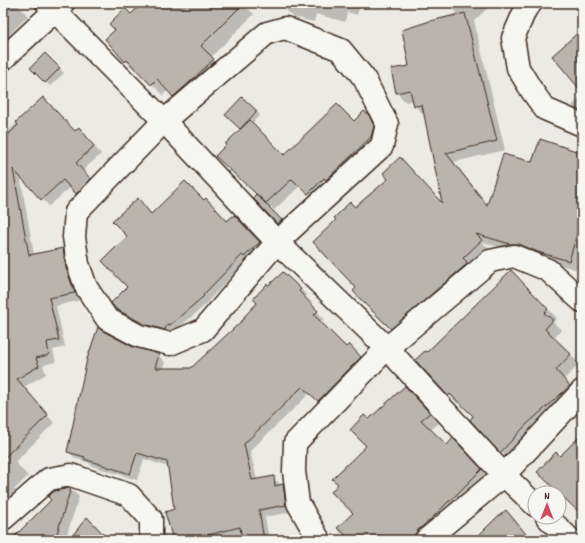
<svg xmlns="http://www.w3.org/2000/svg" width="585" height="543" font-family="Dekko,sans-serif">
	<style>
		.shadow { fill: #0003 }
		.building { fill: #bab4ae; stroke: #3b2a1e }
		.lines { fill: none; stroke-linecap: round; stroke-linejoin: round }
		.minor-casing { stroke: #3b2a1e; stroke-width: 25 }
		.minor { stroke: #f6f6f2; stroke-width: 22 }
	</style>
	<rect width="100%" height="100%" fill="#ebeae5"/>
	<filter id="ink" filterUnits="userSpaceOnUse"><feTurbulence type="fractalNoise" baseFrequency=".025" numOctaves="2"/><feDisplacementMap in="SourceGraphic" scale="8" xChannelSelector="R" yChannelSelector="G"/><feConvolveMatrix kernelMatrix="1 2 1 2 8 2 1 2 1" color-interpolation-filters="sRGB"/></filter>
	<g filter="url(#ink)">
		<g class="shadow">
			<path d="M3 3H16L28 16 3 41Z"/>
			<path d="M145 3H242L254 14 211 57 224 71 184 107 168 90 163 95 138 70 136 71 126 61 131 15Z"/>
			<path d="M287 3H361L357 15 347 12 345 22 316 14 314 22 293 17 286 10Z"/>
			<path d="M369 3H379L378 5Z"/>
			<path d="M447 3H493L474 21 505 150 454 162 488 205 532 163 582 154V257L578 270 482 242 490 250 400 337 364 301 358 288 443 205 425 115H424L415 106 413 100 406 102 396 92 410 67 403 31 457 13Z"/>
			<path d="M45 55 64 73 50 86 31 68Z"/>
			<path d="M582 94V116L572 106Z"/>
			<path d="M43 98 75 132 79 129 101 154 82 171 98 187 85 200 71 187 49 206 20 175 34 255 63 249 70 256 73 276 81 300 56 306 65 347 53 350 56 362 43 365 46 374 24 387 54 423 15 462 28 476 14 490 16 491 3 504V136Z"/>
			<path d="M256 111 260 115 252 123 284 156 354 123 364 112 376 124 381 134 316 201 300 186 274 210 224 163 242 129 226 115Z"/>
			<path d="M256 196 285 225 282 227 254 198Z"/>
			<path d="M151 214 227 223 240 222 264 248 250 261 248 259 208 301 209 302 176 330 173 329 171 335 150 329 122 315 116 309 129 287Z"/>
			<path d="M511 272 557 318 553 322 561 330 554 338 580 364 564 379 578 396 510 461 471 420 474 416 460 402 458 404 416 360 427 354Z"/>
			<path d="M301 289 307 296 305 299 324 319 320 322 346 348 356 352 367 364 325 407 310 393 250 451 257 480 273 478 280 484V486L283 485 290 492 292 512 265 517 269 540H242L240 535 221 540H174L176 510 168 467 144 459 137 480 92 466 89 463 75 458 68 451 133 348 158 355 165 362 163 369H191L245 319 244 318Z"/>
			<path d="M415 397 439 423 430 430 447 446 463 449 490 479 428 540H351L338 528 354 513 367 446 369 421Z"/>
			<path d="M70 489 79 497 65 540H7L16 533 18 535Z"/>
		</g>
		<g class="building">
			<path d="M143 3H244L201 46 214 59 191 81 173 97 157 79 151 85 127 60 125 62 105 39 115 30 109 24 125 8 131 14Z"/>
			<path d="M465 13 497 141 446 153 487 205 503 154 532 162 540 139 582 153V217L569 261 538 252 519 244H510L476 234 482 240 463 258 468 263 391 329 363 302 353 291 356 288 313 242 336 220 334 218 350 202 355 207 388 179 383 173 400 157 442 203 422 105 414 106 410 90 396 93 391 69 409 66 402 30 430 21Z"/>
			<path d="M582 29V92L552 56Z"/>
			<path d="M45 53 60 68 45 83 30 68Z"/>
			<path d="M43 97 75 131 79 127 94 146 76 163 91 179 76 194 63 180 41 200 13 169 29 255 63 248 66 268 75 293 49 298 59 340 47 342 49 355 36 358 39 366 17 379 48 415 3 459V164H8L3 158V140L18 125 16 122Z"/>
			<path d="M242 97 257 111 240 129 225 115Z"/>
			<path d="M337 104 354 121 364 111 369 115 374 126 371 137 326 180 324 178 308 194 292 179 266 203 215 156 226 145 225 144 250 120 284 155Z"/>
			<path d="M185 181 204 200 206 198 227 221 234 215 260 242 244 257 242 255 203 295 204 296 170 325 167 324 165 330 144 324 116 309 111 303 127 287 102 261 127 236 112 221 138 198 151 214Z"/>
			<path d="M256 194 282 220 277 224 253 198Z"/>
			<path d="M511 270 548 309 544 313 553 320 545 329 571 354 556 370 570 386 526 425 500 453 470 420 473 416 450 394 448 396 415 360 425 351 427 352Z"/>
			<path d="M283 272 301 289 299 291 318 311 314 315 346 347 349 344 361 357 318 401 302 387 244 444 252 480 274 476 275 486 283 484 286 505 259 510 264 540H242L240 527 204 536 205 540H173L165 512 174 509 167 462 137 453 130 474 84 459 85 457 67 452 87 359 98 327 101 330 133 347 159 354 155 368H191L245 318H243L257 303 253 299 267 284 269 285Z"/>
			<path d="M405 386 430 413 421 420 447 445 453 438 482 469 450 501H449L430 520 418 530 411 540H360L347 536 337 528 353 513 331 492 338 484 332 479 366 446 350 430 364 415 369 419Z"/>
			<path d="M582 434V515L537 472 556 452 560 456Z"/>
			<path d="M70 488H71L55 540H11L51 500 48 497 53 492 55 491Z"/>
			<path d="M506 510 531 540H474L494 520Z"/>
			<path d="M87 517 109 540H69Z"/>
		</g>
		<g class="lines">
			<defs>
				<g id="minor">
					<path d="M47 3 164 121 277 242 387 348 504 475 535 505"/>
					<path d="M531 3 526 8 513 38 518 68 532 91 545 109 582 125"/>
					<path d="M285 28 341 50 364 78 387 124 382 146 277 242 203 330 170 344 139 336 107 319 86 287 78 264 74 237 76 212 164 121 267 33Z"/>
					<path d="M3 59 63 3"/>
					<path d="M547 517 571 540"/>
					<path d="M3 519 49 479 71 475 129 495 151 519V540"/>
					<path d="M319 540 298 503 294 471 295 443 387 348 490 261 514 256 548 270 582 301"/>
					<path d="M426 540 504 475 582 391"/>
				</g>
			</defs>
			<use href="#minor" class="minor-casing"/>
			<use href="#minor" class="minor"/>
		</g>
	</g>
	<rect width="585" height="543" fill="none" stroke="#f6f6f2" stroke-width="16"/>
	<rect x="8" y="8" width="569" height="527" fill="none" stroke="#3b2a1e" stroke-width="1.5" filter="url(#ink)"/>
	<g transform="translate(547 505)"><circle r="19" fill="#f6f6f2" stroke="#aba49d"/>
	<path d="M0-3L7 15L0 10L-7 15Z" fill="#d1495b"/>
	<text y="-6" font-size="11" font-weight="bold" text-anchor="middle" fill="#3b2a1e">N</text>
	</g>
</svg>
